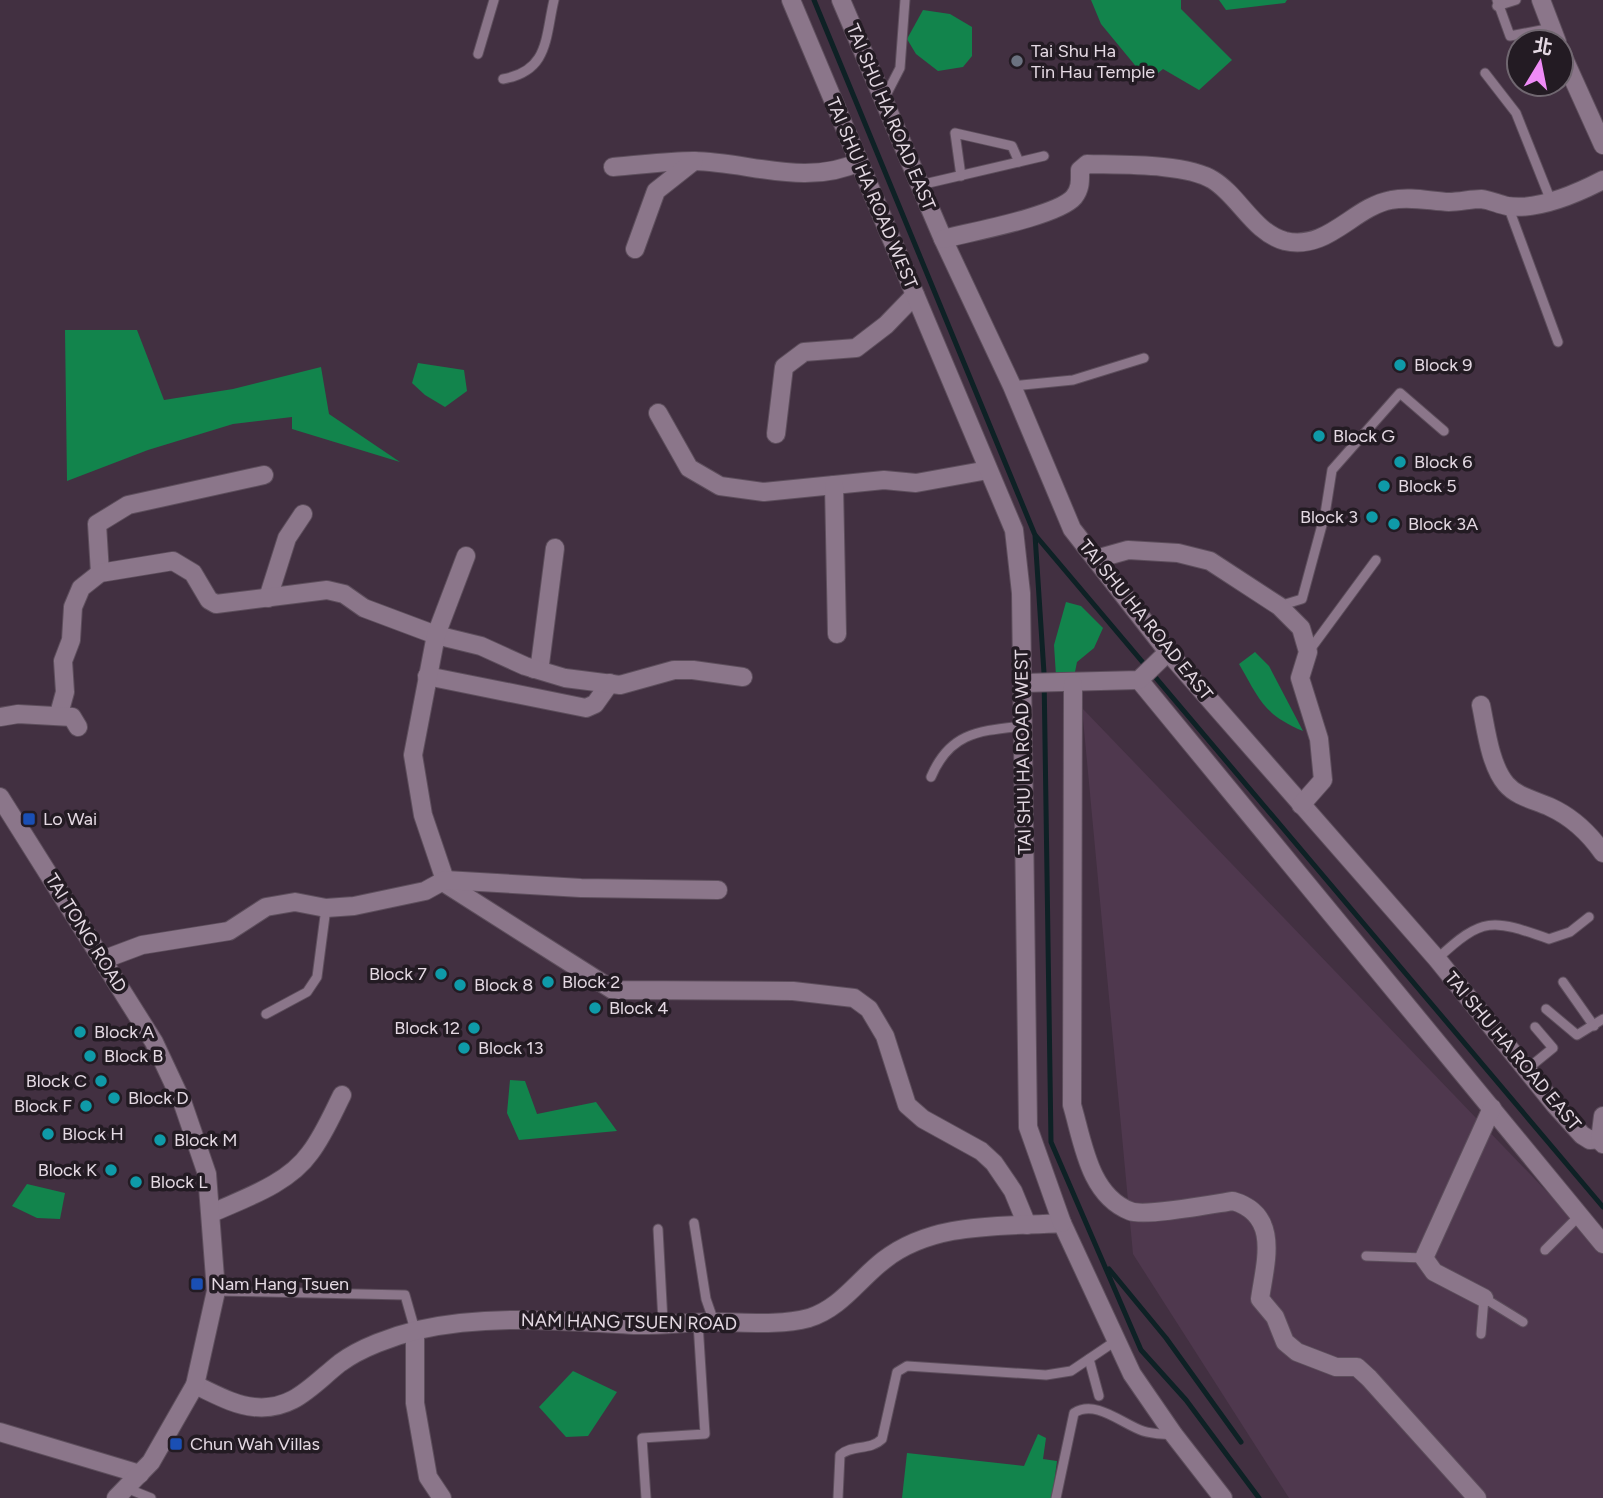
<svg xmlns="http://www.w3.org/2000/svg" width="1603" height="1498" font-family="Figtree,'Noto Sans TC',sans-serif">
	<style>
		.built { fill: #4f384e }
		.forest { fill: #12844c }
		.lines { fill: none; stroke-linecap: round; stroke-linejoin: round }
		.stream { stroke: #0e2125; stroke-width: 5 }
		.lane-casing { stroke: #5d4e5c; stroke-width: 11 }
		.street-casing { stroke: #5d4e5c; stroke-width: 20 }
		.secondary-casing { stroke: #5d4e5c; stroke-width: 20 }
		.lane { stroke: #8b768a; stroke-width: 9 }
		.street { stroke: #8b768a; stroke-width: 18 }
		.secondary { stroke: #8b768a; stroke-width: 18 }
		.worship-dot { fill: #6b7280; stroke: #231b23; stroke-width: 2.5 }
		.culture-dot { fill: #0f9aa8; stroke: #231b23; stroke-width: 2.5 }
		.transit-dot { fill: #1a4fb4; stroke: #231b23; stroke-width: 2.5 }
		.labels { text-anchor: middle; stroke-width: 7; stroke-linejoin: round; paint-order: stroke }
		.poi-label { font-size: 18px; fill: #e4d9e3; stroke: #231b23; text-anchor: start }
		.street-label { font-size: 18px; fill: #e4d9e3; stroke: #231b23 }
	</style>
	<rect width="100%" height="100%" fill="#423041"/>
	<path class="built" d="M1082 708 1603 1250V1498H1289L1133 1254Z"/>
	<g class="forest">
		<path d="M1091 0H1181V9L1232 60 1199 90 1163 69 1148 81 1101 24Z"/>
		<path d="M1219 0H1287L1285 3 1226 10Z"/>
		<path d="M923 10 950 14 972 27V56L963 67 938 71 916 54 907 39Z"/>
		<path d="M65 330H137L164 400 233 389 321 367 329 414 400 462 292 429V417L233 424 148 450 67 481Z"/>
		<path d="M418 363 464 370 467 391 445 407 425 395 412 383Z"/>
		<path d="M1066 602 1081 606 1103 628 1094 648 1077 662 1074 677 1056 676 1054 645Z"/>
		<path d="M1255 652 1269 666 1303 731C1263 714 1260 700 1239 664Z"/>
		<path d="M510 1080 525 1081 537 1114 596 1102 617 1131 519 1140 507 1113Z"/>
		<path d="M27 1184 65 1193 60 1219 37 1218 12 1206Z"/>
		<path d="M573 1371 617 1392 588 1436 566 1437 539 1407Z"/>
		<path d="M1038 1434 1046 1438 1043 1459 1057 1461 1052 1498H902L907 1453 1024 1466Z"/>
	</g>
	<g class="lines">
		<g class="stream">
			<path d="M814 0 1035 535 1044 673 1051 1142 1141 1350 1186 1400 1259 1498"/>
			<path d="M1036 536 1603 1207"/>
			<path d="M1109 1269 1166 1338 1241 1442"/>
		</g>
		<defs>
			<g id="lane">
				<path d="M1497 0 1510 36 1552 28"/>
				<path d="M1497 6 1516 0"/>
				<path d="M478 54 494 0"/>
				<path d="M1485 73 1516 113 1551 201"/>
				<path d="M503 79C549 71 545 38 554 0"/>
				<path d="M884 99 900 68 905 0"/>
				<path d="M961 176 955 133 1012 146 1019 162"/>
				<path d="M920 185 1044 156"/>
				<path d="M1508 206 1558 342"/>
				<path d="M1012 386 1073 380 1144 358"/>
				<path d="M1279 606 1302 599 1325 514 1332 470 1400 393 1444 431"/>
				<path d="M1309 651 1376 560"/>
				<path d="M931 777C950 732 979 731 1023 726"/>
				<path d="M1437 959C1483 916 1492 919 1549 939L1570 932 1589 917"/>
				<path d="M1563 982 1594 1026"/>
				<path d="M1546 1009 1577 1035 1603 1019"/>
				<path d="M266 1014 307 992 317 977 326 908"/>
				<path d="M1526 1070 1553 1048 1535 1027"/>
				<path d="M694 1223 706 1299 714 1322"/>
				<path d="M658 1229 663 1322"/>
				<path d="M1545 1250 1580 1215"/>
				<path d="M1366 1256 1424 1258"/>
				<path d="M216 1291 405 1295 415 1330"/>
				<path d="M1481 1334 1484 1298 1523 1322"/>
				<path d="M1089 1359 1099 1396"/>
				<path d="M126 1488 151 1498"/>
				<path d="M646 1498 642 1438 705 1434 698 1323"/>
				<path d="M838 1498 840 1455C852 1444 870 1451 882 1439L897 1372 907 1366 1046 1375 1071 1371 1117 1340"/>
				<path d="M1056 1498 1074 1413C1096 1399 1122 1424 1143 1431 1152 1434 1163 1434 1172 1435"/>
			</g>
			<g id="street">
				<path d="M841 0 943 239 1012 386 1072 529 1168 652 1437 959 1555 1105 1582 1135 1590 1140 1603 1139"/>
				<path d="M1541 0 1557 42"/>
				<path d="M1561 52 1603 145"/>
				<path d="M613 167C640 165 667 161 694 161 749 162 806 187 859 162"/>
				<path d="M943 239C970 232 1058 216 1074 197 1081 188 1080 180 1080 170L1087 164C1119 165 1186 163 1213 180 1239 196 1254 233 1285 241 1328 251 1353 207 1391 200 1410 196 1430 201 1449 202 1460 202 1471 199 1481 199 1490 200 1498 204 1507 206 1538 211 1576 194 1603 180"/>
				<path d="M635 249 656 191 694 161"/>
				<path d="M658 413 689 468 720 486 764 492 884 480 916 483 988 470"/>
				<path d="M776 434 784 367 804 352 856 348 886 325 915 295"/>
				<path d="M834 485 837 634"/>
				<path d="M1096 559 1128 550 1178 553 1210 561 1279 606 1301 628 1308 652 1300 678 1319 739 1323 780 1301 805"/>
				<path d="M100 573 97 524 128 505 264 475"/>
				<path d="M268 598 287 538 303 514"/>
				<path d="M534 669 540 664 555 548"/>
				<path d="M427 676 586 708 595 704 610 683"/>
				<path d="M1139 680 1603 1244"/>
				<path d="M1023 683 1139 680 1168 652"/>
				<path d="M1073 684 1072 1105C1083 1142 1089 1195 1130 1211 1145 1217 1213 1204 1233 1201 1281 1215 1265 1263 1260 1299L1275 1317 1285 1342 1297 1352 1336 1367H1357L1369 1378 1477 1498"/>
				<path d="M1481 705C1486 729 1490 765 1506 784 1517 797 1535 800 1550 807 1572 817 1589 833 1603 853"/>
				<path d="M59 714 65 692 63 661 71 640 73 607 81 588 100 573 173 561 193 573 209 600 216 604 327 590 344 594 364 608 436 635 481 646 525 666 565 678 620 685 674 670H693L743 677"/>
				<path d="M0 717 18 714 72 717 78 727"/>
				<path d="M445 880 423 815 413 755 436 635 466 556"/>
				<path d="M443 882 613 990 793 991 854 998 869 1009 885 1036 907 1105 923 1119 981 1151 994 1163 1013 1191 1027 1225"/>
				<path d="M102 960 142 945 229 931 266 907 295 902 326 908 354 906 425 891 445 880 581 888 718 890"/>
				<path d="M1603 1116 1600 1140 1603 1144"/>
				<path d="M212 1213C245 1198 288 1184 310 1153 323 1136 332 1115 342 1095"/>
				<path d="M1484 1298 1434 1272 1424 1258 1492 1108"/>
				<path d="M415 1330V1403L428 1477 442 1498"/>
				<path d="M195 1385C213 1393 233 1405 254 1407 293 1411 312 1385 340 1363 360 1348 393 1336 418 1330 489 1314 562 1321 634 1325 660 1326 688 1322 714 1322 745 1322 778 1326 809 1318 841 1308 858 1280 884 1260 934 1221 1002 1227 1062 1223L1132 1374 1174 1435 1223 1498"/>
				<path d="M0 1432 140 1474"/>
			</g>
			<g id="secondary">
				<path d="M791 0 1014 530 1021 593 1028 1127 1062 1223"/>
				<path d="M0 797 154 1042 183 1104 207 1174 216 1291 195 1385 151 1462 116 1498"/>
			</g>
		</defs>
		<use href="#lane" class="lane-casing"/>
		<use href="#street" class="street-casing"/>
		<use href="#secondary" class="secondary-casing"/>
		<use href="#lane" class="lane"/>
		<use href="#street" class="street"/>
		<use href="#secondary" class="secondary"/>
	</g>
	<circle class="worship-dot" cx="1017" cy="61" r="7"/>
	<g class="culture-dot">
		<circle cx="1400" cy="365" r="7"/>
		<circle cx="1319" cy="436" r="7"/>
		<circle cx="1400" cy="462" r="7"/>
		<circle cx="1384" cy="486" r="7"/>
		<circle cx="1372" cy="517" r="7"/>
		<circle cx="1394" cy="524" r="7"/>
		<circle cx="441" cy="974" r="7"/>
		<circle cx="548" cy="982" r="7"/>
		<circle cx="460" cy="985" r="7"/>
		<circle cx="595" cy="1008" r="7"/>
		<circle cx="474" cy="1028" r="7"/>
		<circle cx="80" cy="1032" r="7"/>
		<circle cx="464" cy="1048" r="7"/>
		<circle cx="90" cy="1056" r="7"/>
		<circle cx="101" cy="1081" r="7"/>
		<circle cx="114" cy="1098" r="7"/>
		<circle cx="86" cy="1106" r="7"/>
		<circle cx="48" cy="1134" r="7"/>
		<circle cx="160" cy="1140" r="7"/>
		<circle cx="111" cy="1170" r="7"/>
		<circle cx="136" cy="1182" r="7"/>
	</g>
	<g class="transit-dot">
		<rect x="22" y="812" width="14" height="14" rx="3.5"/>
		<rect x="190" y="1277" width="14" height="14" rx="3.5"/>
		<rect x="169" y="1437" width="14" height="14" rx="3.5"/>
	</g>
	<g class="labels">
		<g class="poi-label">
			<text x="1031" y="57">Tai Shu Ha<tspan x="1031" dy="21">Tin Hau Temple</tspan></text>
			<text x="1414" y="371">Block 9</text>
			<text x="1333" y="442">Block G</text>
			<text x="1414" y="468">Block 6</text>
			<text x="1398" y="492">Block 5</text>
			<text x="1358" y="523" text-anchor="end">Block 3</text>
			<text x="1408" y="530">Block 3A</text>
			<text x="43" y="825">Lo Wai</text>
			<text x="427" y="980" text-anchor="end">Block 7</text>
			<text x="562" y="988">Block 2</text>
			<text x="474" y="991">Block 8</text>
			<text x="609" y="1014">Block 4</text>
			<text x="460" y="1034" text-anchor="end">Block 12</text>
			<text x="94" y="1038">Block A</text>
			<text x="478" y="1054">Block 13</text>
			<text x="104" y="1062">Block B</text>
			<text x="87" y="1087" text-anchor="end">Block C</text>
			<text x="128" y="1104">Block D</text>
			<text x="72" y="1112" text-anchor="end">Block F</text>
			<text x="62" y="1140">Block H</text>
			<text x="174" y="1146">Block M</text>
			<text x="97" y="1176" text-anchor="end">Block K</text>
			<text x="150" y="1188">Block L</text>
			<text x="211" y="1290">Nam Hang Tsuen</text>
			<text x="190" y="1450">Chun Wah Villas</text>
		</g>
		<g class="street-label">
			<text transform="translate(891 117) rotate(67)" y="6">TAI SHU HA ROAD EAST</text>
			<text transform="translate(872 193) rotate(67)" y="6">TAI SHU HA ROAD WEST</text>
			<text transform="translate(1146 620) rotate(51)" y="6">TAI SHU HA ROAD EAST</text>
			<text transform="translate(1023 752) rotate(-91)" y="6">TAI SHU HA ROAD WEST</text>
			<text transform="translate(86 933) rotate(58)" y="6">TAI TONG ROAD</text>
			<text transform="translate(1513 1051) rotate(50)" y="6">TAI SHU HA ROAD EAST</text>
			<text transform="translate(629 1322) rotate(1)" y="6">NAM HANG TSUEN ROAD</text>
		</g>
	</g>
	<g transform="translate(1540 63) rotate(10)"><circle r="33" fill="#231b23" stroke="#706770" stroke-width="2"/>
	<path d="M0-5L12 26L0 18L-12 26Z" fill="#ef8bf7"/>
	<text y="-10" font-size="19" font-weight="bold" text-anchor="middle" fill="#e4d9e3">北</text>
	</g>
</svg>
